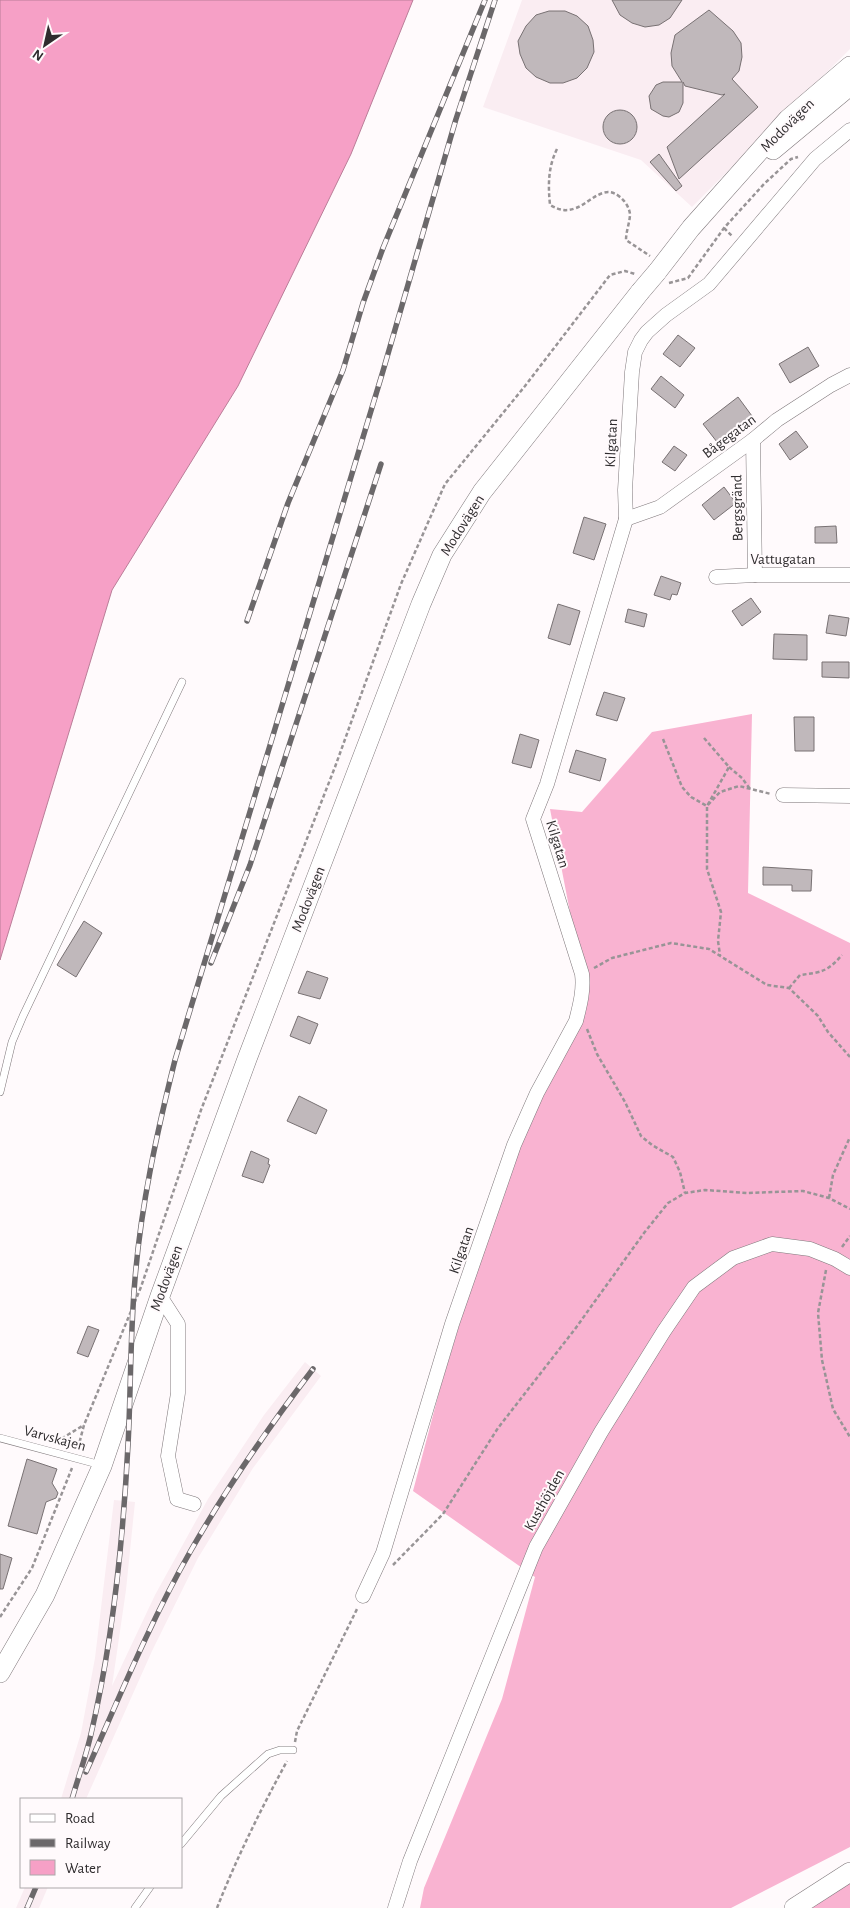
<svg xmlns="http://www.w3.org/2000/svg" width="850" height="1908" font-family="'Alegreya Sans',sans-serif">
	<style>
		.built { fill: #faedf2 }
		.forest { fill: #f9b3d1 }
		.water { fill: #f6a0c6; stroke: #ba7d98 }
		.building { fill: #c0b8bb; stroke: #787173 }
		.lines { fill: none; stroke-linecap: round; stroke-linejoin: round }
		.lane-casing { stroke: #7f787b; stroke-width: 8 }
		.street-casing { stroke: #7f787b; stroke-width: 15 }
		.secondary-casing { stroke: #7f787b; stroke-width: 20 }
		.path { stroke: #989496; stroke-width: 2.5; stroke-dasharray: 4 2.5; stroke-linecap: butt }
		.lane { stroke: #fff; stroke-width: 7 }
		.street { stroke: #fff; stroke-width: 14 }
		.secondary { stroke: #fff; stroke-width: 19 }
		.rail-casing { stroke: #6b686a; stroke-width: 5.5 }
		.rail { stroke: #fffafc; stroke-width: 4; stroke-dasharray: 11; stroke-linecap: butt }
		.secondary-bridge-casing { stroke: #7f787b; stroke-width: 20; stroke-linecap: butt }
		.secondary-bridge { stroke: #fff; stroke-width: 19 }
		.labels { text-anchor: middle; stroke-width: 4; stroke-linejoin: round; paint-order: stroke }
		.street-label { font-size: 15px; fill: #2f2c2e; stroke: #fffafc }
	</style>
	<rect width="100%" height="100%" fill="#fffafc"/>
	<g class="built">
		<path d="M522 0H850V49L692 207 641 160 483 107Z"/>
		<path d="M305 1362 321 1376 253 1468 198 1558 152 1651 86 1799H61L81 1733 95 1658 114 1500 135 1502 126 1590 112 1686 155 1595 208 1499 264 1415Z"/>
		<path d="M25 1887H48L39 1908H16Z"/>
	</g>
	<g class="forest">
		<path d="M752 714 748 893 850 943V1847L731 1908H420L424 1888 502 1699 535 1577 413 1491 441 1385 514 1145 576 1021 582 974 550 809 582 812 652 732Z"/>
		<path d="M850 1877V1908H797Z"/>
	</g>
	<path class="water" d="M0 0H413L351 154 238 386 112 590 0 960Z"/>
	<g class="building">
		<path d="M612 0H682L670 18 659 25 645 27 632 23 620 15Z"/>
		<path d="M709 10 733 31 741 43 742 57 739 71 732 79 758 107 679 179 667 147 725 94 722 95 685 86 683 82V103L679 112 669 117 663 116 651 109 649 96 656 85 663 82H682L672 66 671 53 675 35Z"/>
		<path d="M549 11H565L577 16 588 26 593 40 594 52 587 68 577 78 563 83H550L536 77 526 68 520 54 518 41 526 26 536 15Z"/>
		<circle cx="620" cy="127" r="17"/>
		<path d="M659 154 682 186 676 191 650 162Z"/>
		<path d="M678 335 695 348 680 367 663 354Z"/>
		<path d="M808 347 819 366 790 383 779 364Z"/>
		<path d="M661 376 684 395 675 408 651 389Z"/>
		<path d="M738 397 752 416 717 442 703 424Z"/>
		<path d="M796 431 808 447 790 460 779 444Z"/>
		<path d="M674 446 687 455 675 471 662 462Z"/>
		<path d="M724 487 736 503 714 520 702 505Z"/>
		<path d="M584 517 606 524 594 560 573 553Z"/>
		<path d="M836 526 837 543H815V527Z"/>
		<path d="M661 576 681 583 677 595 672 594 670 600 654 595Z"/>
		<path d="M751 598 761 612 742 626 732 611Z"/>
		<path d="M558 604 580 611 570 645 548 638Z"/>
		<path d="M628 609 647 614 644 627 625 622Z"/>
		<path d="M829 615 849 618 846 636 826 633Z"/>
		<path d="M774 634 807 635V660L773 659Z"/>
		<path d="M822 662H849V678L822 677Z"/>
		<path d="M604 692 625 698 617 721 596 715Z"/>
		<path d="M794 717H814V751H795Z"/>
		<path d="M520 734 539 740 531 768 512 763Z"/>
		<path d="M576 750 606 759 600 781 569 772Z"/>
		<path d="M763 867 812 870 811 891H792V885H763Z"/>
		<path d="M84 921 102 933 76 977 57 965Z"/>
		<path d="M307 971 328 978 320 999 298 993Z"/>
		<path d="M298 1016 318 1024 310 1044 290 1036Z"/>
		<path d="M299 1096 327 1110 316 1134 287 1121Z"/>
		<path d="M251 1151 269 1159 268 1164 270 1165 263 1183 242 1176Z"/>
		<path d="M88 1326 99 1330 88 1357 77 1353Z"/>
		<path d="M27 1459 57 1469 52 1483 58 1493 56 1498 46 1502 37 1534 8 1526Z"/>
		<path d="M0 1554 12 1558 3 1589H0Z"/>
	</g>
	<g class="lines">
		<defs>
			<g id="lane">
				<path d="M0 1092 12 1042 23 1016 182 682"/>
				<path d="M0 1438 101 1465"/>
				<path d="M181 1844 221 1796 268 1754 280 1750H293"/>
				<path d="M135 1908 150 1887"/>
			</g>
			<g id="street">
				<path d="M753 440 755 575"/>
				<path d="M626 519 660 507 753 440 777 420 831 385 850 375"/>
				<path d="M716 577 755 575H850"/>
				<path d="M783 795 850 796"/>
				<path d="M160 1296 178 1324V1393L168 1456 177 1499 194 1504"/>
				<path d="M363 1596 383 1553 452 1324 514 1145 537 1093 576 1021C580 1005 584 990 582 974L533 819 547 784 626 519 625 490 632 372 635 352 641 340 647 332 666 315 709 284 815 159 850 130"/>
				<path d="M395 1908 410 1861 536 1547 601 1432 664 1331 694 1287 733 1258 772 1244 810 1249 835 1259 850 1268"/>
			</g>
			<g id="secondary">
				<path d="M773 150 850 86"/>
				<path d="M657 272 691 228 788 119 850 66"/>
				<path d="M0 1673 45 1595 102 1466 160 1296 247 1059 421 604 442 555 482 492 640 292"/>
				<path d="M794 1908 850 1872"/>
			</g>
		</defs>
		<use href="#lane" class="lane-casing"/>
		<use href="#street" class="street-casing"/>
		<use href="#secondary" class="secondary-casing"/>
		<g class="path">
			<path d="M557 149C548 167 548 185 550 205 559 210 566 212 576 208 590 203 604 183 620 197 625 201 629 207 630 214 630 222 626 231 626 240L650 256"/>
			<path d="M724 228 732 236"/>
			<path d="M669 283 688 278 724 228 764 184 791 159 798 157"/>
			<path d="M704 738 729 767 707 806 720 792 739 786 771 794"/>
			<path d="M663 739 682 787 691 797 707 806V869L721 912 718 941 720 955"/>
			<path d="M729 767 742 778 750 789"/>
			<path d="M594 968 612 958 671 943 709 949 767 985 789 988 818 1016 828 1032 850 1057"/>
			<path d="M789 988 800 975C822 972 827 972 842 955"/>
			<path d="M587 1029 597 1054 625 1102 641 1136 652 1145 673 1157 680 1172 685 1193"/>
			<path d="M829 1198 833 1175 850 1137"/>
			<path d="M842 1247 850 1236"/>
			<path d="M826 1270 818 1313 822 1360 833 1409 850 1437"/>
			<path d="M56 1442 84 1425"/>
			<path d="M78 1448 84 1425 141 1287 201 1110 335 767 401 584 445 484 525 386 610 275 625 271 635 274"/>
			<path d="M393 1565 443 1514 498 1428 575 1329 644 1233 668 1203 685 1193 705 1190 747 1193 803 1191 829 1198 850 1209"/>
			<path d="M0 1617 32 1568 72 1468"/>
			<path d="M295 1742 297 1731 358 1607"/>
			<path d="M217 1908C237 1857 261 1809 287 1761"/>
		</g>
		<use href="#lane" class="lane"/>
		<use href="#street" class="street"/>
		<use href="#secondary" class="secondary"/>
		<defs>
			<g id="rail">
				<path d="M247 621 288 503 343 370 363 303 383 248 485 0"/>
				<path d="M211 963 250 865 381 464"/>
				<path d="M86 1772C119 1698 150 1622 190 1552 227 1487 268 1428 313 1369"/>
				<path d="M72 1799C78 1778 86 1756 91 1734 113 1640 123 1542 128 1445 131 1390 130 1335 135 1279 141 1205 157 1132 175 1060L383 371 456 119 495 0"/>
				<path d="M27 1908 36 1887"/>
			</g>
		</defs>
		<use href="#rail" class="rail-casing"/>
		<use href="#rail" class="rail"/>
		<defs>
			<path id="secondary-bridge" d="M640 292 657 272"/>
		</defs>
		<use href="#secondary-bridge" class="secondary-bridge-casing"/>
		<use href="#secondary-bridge" class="secondary-bridge"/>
	</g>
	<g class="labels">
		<g class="street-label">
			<text transform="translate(787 125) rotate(-45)" y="5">Modovägen</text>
			<text transform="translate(729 436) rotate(-37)" y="5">Bågegatan</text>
			<text transform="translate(611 443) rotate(-87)" y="5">Kilgatan</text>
			<text transform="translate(737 508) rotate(-91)" y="5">Bergsgränd</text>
			<text transform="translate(462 525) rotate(-58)" y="5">Modovägen</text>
			<text x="783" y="564">Vattugatan</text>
			<text transform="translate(558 844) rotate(73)" y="5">Kilgatan</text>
			<text transform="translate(308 899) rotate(-69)" y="5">Modovägen</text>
			<text transform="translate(461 1250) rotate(-71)" y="5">Kilgatan</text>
			<text transform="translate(166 1278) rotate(-70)" y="5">Modovägen</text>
			<text transform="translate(55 1438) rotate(15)" y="5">Varvskajen</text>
			<text transform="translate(544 1500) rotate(-61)" y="5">Kusthöjden</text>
		</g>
	</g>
	<rect x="20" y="1798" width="162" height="90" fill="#fffafc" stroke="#aca8aa"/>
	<rect x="30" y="1814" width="25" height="8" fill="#ffffff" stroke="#aca8aa"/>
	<text x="65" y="1823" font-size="15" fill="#2f2c2e">Road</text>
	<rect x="30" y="1839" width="25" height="8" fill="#6b686a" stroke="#aca8aa"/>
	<text x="65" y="1848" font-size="15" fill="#2f2c2e">Railway</text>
	<rect x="30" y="1860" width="25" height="15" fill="#f6a0c6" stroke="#aca8aa"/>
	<text x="65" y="1873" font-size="15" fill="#2f2c2e">Water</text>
	<g transform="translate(45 45) rotate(214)" stroke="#fffafc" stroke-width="4" paint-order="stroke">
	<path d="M0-4L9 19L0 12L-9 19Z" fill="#2f2c2e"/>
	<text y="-8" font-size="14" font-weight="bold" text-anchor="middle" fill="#2f2c2e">N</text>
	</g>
</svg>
